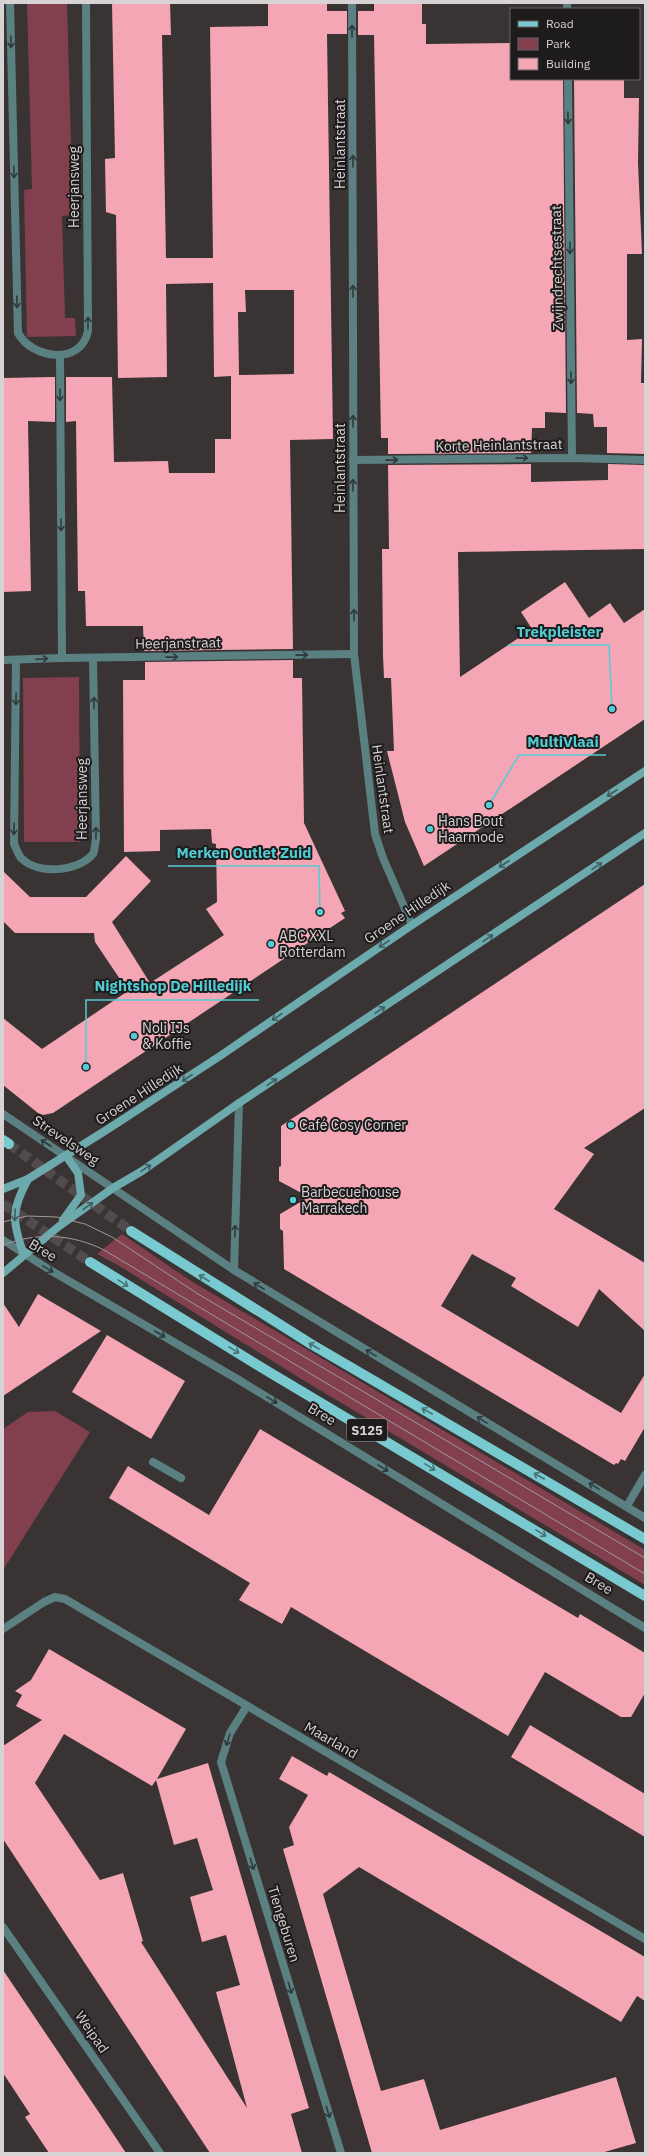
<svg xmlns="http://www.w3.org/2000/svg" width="648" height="2156" font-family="'IBM Plex Sans',sans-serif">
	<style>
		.green { fill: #82404e }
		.building { fill: #f4a6b4; fill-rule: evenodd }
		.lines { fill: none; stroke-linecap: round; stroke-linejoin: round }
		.primary-tunnel { stroke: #514b4b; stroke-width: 10; stroke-dasharray: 10 5; stroke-linecap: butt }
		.lane { stroke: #5a8082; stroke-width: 8 }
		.street { stroke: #5a8082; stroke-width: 8 }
		.secondary { stroke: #6caaae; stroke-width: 8 }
		.primary { stroke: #78cad0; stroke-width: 10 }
		.tram { stroke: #9e999a; stroke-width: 1 }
		.oneway { stroke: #30393b }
		.oneway2 { stroke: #415b5e }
		.oneway3 { stroke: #4b7276 }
		.poi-dot { fill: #51ccd4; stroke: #1e1b1c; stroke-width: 1.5 }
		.labels { text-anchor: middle; stroke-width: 4; stroke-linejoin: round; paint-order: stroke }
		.shield { fill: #1e1b1c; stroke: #a09b9c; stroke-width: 1 }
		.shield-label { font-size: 13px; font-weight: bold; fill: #d7d2d3 }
		.street-label { font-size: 14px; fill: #d7d2d3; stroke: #1e1b1c }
		.poi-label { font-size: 14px; fill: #d7d2d3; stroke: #1e1b1c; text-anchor: start }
		.leader { fill: none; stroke: #51ccd4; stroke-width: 1.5 }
		.callout-dot { fill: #51ccd4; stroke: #1e1b1c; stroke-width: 1.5 }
		.callout-label { font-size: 15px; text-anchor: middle; font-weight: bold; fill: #51ccd4; stroke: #1e1b1c; stroke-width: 4; stroke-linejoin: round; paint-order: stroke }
	</style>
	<rect width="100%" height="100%" fill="#393333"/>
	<g class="green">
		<path d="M27 3H67L73 215 62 216 65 318H75L76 336 27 337 24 190 32 189Z"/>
		<path d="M79 677 80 842H24L23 678Z"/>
		<path d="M122 1234 191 1281 645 1550V1585L303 1380 116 1264 97 1254Z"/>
		<path d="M55 1411 90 1432 3 1570V1429L28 1412Z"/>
	</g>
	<g class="building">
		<path d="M112 3H170L171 35H162L166 258H213L210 27 268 26V3H327V11H347V34H327L333 439 290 440 293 649 144 651 143 626H86L85 591H78L76 421 66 422V377H112L114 462 168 461 169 473H215V439H231V376L214 377 213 283 166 284 167 377 118 378 116 215 106 212 105 159 115 158ZM245 290H294V374L239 375 238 312H246Z"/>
		<path d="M374 3H422V24H426V44L511 43V79H563L566 413 545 412V428H532L531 453 388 454V438H381L374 35H358V11H374Z"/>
		<path d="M574 79H624V98H639L638 163 642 254H627V340L642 339 641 383H645V454L607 453V427H594L593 414 577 413Z"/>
		<path d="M52 377H55V422L28 421 31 591 3 592V378Z"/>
		<path d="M531 464V482L608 480V464L645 465V549L458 552 460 677 532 629 521 612 565 582 589 618 610 603 624 623 645 609V719L424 866 405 822 387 751H394L391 678H384L383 656 382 549H389L388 465Z"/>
		<path d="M293 660V678H302L304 823 345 911 341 913 345 918 53 1113 43 1115 38 1113 3 1085V1018L42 1049 128 991 95 942 94 933H15L3 921V871L30 897H86L126 856 151 881 112 922 150 983 224 935 206 909 217 902 216 844 212 843 211 829 160 830V851L124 852 123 680H145V662Z"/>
		<path d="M645 884V1108L584 1148 594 1154 554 1209 645 1263V1331L599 1289 578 1327 511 1286 516 1278 472 1254 441 1306 621 1413 645 1374V1427L625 1461 621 1459 618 1464 616 1463 614 1465 284 1269 283 1231 280 1229V1214L309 1197 279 1181V1167L281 1166V1126Z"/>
		<path d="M38 1294 101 1331 3 1396V1303L19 1327Z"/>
		<path d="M107 1335 185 1381 151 1439 72 1392Z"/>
		<path d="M260 1429 578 1618 580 1614 645 1653V1693L631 1717H621L545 1672 508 1736 291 1607 282 1624 239 1600 250 1583 109 1498 128 1466 209 1515Z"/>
		<path d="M49 1649 186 1729 157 1779 208 1763 309 2108 291 2114 302 2153H210L3 1839V1746L42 1720 16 1706 22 1695 15 1691 31 1680ZM64 1734 152 1786 156 1780 174 1845 197 1838 213 1890 190 1897 202 1942 226 1935 240 1985 216 1992 247 2108 141 1942 143 1941 123 1873 100 1880 35 1783Z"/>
		<path d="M530 1725 645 1794V1837L511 1757Z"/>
		<path d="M292 1756 327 1776 329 1772 645 1957V2001L637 1996 621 2022 359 1867 323 1894 381 2091 424 2079 440 2130 616 2077 636 2143 601 2153H372L283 1849 294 1845 289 1827 308 1795 279 1779Z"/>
		<path d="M3 1970 100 2114 126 2153H49L25 2117 30 2114 3 2073Z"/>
	</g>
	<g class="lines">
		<g class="primary-tunnel">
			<path d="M9 1144 131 1231"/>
			<path d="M3 1204 90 1262"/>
		</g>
		<path class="lane" d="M153 1462 181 1478"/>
		<g class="street">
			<path d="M10 3 18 333C32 359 81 366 88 331L86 3"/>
			<path d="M352 3 354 654 375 834 383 858 412 925"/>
			<path d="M567 3V9"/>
			<path d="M568 79 572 458"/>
			<path d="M60 356 62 658"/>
			<path d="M353 460 572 458 645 460"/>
			<path d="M3 660 62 658 354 654"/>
			<path d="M16 660 14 844C16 848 18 854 21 858 38 875 78 872 93 854 95 850 95 843 96 839L93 658"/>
			<path d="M3 1114 234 1270 645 1518"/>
			<path d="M3 1240 50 1270 239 1380 645 1628"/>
			<path d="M234 1270 239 1103"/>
			<path d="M627 1506 645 1475"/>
			<path d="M3 1629 44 1602 55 1597 65 1599 645 1939"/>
			<path d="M247 1706 230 1733 221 1762 341 2153"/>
			<path d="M3 1927 160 2153"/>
		</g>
		<g class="secondary">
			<path d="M3 1189 28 1179 108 1129 220 1056 412 925 645 771"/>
			<path d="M63 1220 81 1195 78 1173 66 1156"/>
			<path d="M24 1255C12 1222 11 1210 28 1179"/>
			<path d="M3 1273 58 1227 113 1188 142 1171 239 1103 645 833"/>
		</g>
		<g class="primary">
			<path d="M3 1140 9 1144"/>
			<path d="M131 1231 311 1344 645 1539"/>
			<path d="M90 1262 269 1372 645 1596"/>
		</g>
		<g class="tram">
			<path d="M3 1222 27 1216 57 1217 85 1224 112 1237 198 1294 645 1558"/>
			<path d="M3 1245C37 1232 72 1234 104 1250L645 1574"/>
		</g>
	</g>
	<defs><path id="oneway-shaft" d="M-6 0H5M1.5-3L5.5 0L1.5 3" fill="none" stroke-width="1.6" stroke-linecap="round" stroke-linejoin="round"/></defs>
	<g class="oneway">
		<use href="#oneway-shaft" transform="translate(352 31) rotate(-90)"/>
		<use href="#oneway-shaft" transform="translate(11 42) rotate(89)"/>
		<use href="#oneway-shaft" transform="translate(568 118) rotate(89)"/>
		<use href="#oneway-shaft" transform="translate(353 161) rotate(-90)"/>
		<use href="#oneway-shaft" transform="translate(14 172) rotate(89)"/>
		<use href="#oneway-shaft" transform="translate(570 248) rotate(89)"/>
		<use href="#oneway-shaft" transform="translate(353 291) rotate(-90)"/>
		<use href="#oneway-shaft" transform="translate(17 302) rotate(89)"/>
		<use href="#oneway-shaft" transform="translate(88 323) rotate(-90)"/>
		<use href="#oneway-shaft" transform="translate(571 378) rotate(89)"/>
		<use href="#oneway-shaft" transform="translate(60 395) rotate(90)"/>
		<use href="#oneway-shaft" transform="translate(353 421) rotate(-90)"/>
		<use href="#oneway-shaft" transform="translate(522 458) rotate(-1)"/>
		<use href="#oneway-shaft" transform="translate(392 460) rotate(-1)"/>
		<use href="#oneway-shaft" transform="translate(353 485) rotate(-90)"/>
		<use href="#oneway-shaft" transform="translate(61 525) rotate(90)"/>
		<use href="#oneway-shaft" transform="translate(354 615) rotate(-90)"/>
		<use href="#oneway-shaft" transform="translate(302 655) rotate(-1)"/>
		<use href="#oneway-shaft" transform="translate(172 657) rotate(-1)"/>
		<use href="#oneway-shaft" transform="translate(42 659) rotate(-3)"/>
		<use href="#oneway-shaft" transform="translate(16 699) rotate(91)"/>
		<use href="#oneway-shaft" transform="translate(94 703) rotate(-91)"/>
		<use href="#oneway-shaft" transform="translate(14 829) rotate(91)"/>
		<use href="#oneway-shaft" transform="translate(96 833) rotate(-90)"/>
		<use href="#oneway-shaft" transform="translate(46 1143) rotate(-147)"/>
		<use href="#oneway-shaft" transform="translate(235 1231) rotate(-88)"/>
		<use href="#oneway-shaft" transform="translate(48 1269) rotate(31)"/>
		<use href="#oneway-shaft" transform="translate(259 1286) rotate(-149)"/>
		<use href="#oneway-shaft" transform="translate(160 1334) rotate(30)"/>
		<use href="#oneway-shaft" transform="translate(371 1353) rotate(-149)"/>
		<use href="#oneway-shaft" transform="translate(272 1400) rotate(31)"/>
		<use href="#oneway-shaft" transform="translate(482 1420) rotate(-149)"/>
		<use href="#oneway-shaft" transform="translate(383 1468) rotate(31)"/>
		<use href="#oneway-shaft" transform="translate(594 1486) rotate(-149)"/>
		<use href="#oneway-shaft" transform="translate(228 1740) rotate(108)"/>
		<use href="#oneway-shaft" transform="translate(252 1864) rotate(73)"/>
		<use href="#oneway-shaft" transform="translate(290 1988) rotate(73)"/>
		<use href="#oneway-shaft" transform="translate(328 2112) rotate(73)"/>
	</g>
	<g class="oneway2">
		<use href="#oneway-shaft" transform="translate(612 793) rotate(147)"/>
		<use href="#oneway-shaft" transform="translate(504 864) rotate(147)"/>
		<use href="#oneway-shaft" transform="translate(597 866) rotate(-34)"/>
		<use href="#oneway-shaft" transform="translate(488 938) rotate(-34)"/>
		<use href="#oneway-shaft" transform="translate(384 944) rotate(146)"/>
		<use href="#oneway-shaft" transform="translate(380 1010) rotate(-34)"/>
		<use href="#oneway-shaft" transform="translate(277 1017) rotate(146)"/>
		<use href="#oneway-shaft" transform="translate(187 1078) rotate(147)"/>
		<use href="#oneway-shaft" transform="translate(272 1082) rotate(-34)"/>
		<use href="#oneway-shaft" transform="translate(146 1168) rotate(-34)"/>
		<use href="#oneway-shaft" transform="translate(88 1206) rotate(-35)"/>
		<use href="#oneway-shaft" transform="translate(15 1215) rotate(91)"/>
	</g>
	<g class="oneway3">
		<use href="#oneway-shaft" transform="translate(204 1278) rotate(-147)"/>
		<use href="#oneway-shaft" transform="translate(123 1283) rotate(32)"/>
		<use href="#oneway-shaft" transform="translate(314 1346) rotate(-150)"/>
		<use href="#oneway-shaft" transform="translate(234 1350) rotate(31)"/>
		<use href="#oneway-shaft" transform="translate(427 1411) rotate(-150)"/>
		<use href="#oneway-shaft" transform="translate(430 1467) rotate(31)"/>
		<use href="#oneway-shaft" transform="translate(539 1476) rotate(-150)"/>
		<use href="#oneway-shaft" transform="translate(541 1533) rotate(31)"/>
	</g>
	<g class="poi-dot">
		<circle cx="430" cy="829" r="4"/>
		<circle cx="271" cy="944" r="4"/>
		<circle cx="134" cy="1036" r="4"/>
		<circle cx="291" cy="1125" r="4"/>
		<circle cx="293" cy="1200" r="4"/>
	</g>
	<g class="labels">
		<rect class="shield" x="347" y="1419" width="40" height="22" rx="3"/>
		<g class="shield-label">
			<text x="367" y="1435">S125</text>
		</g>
		<g class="street-label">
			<text transform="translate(340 144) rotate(-90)" y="5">Heinlantstraat</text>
			<text transform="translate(74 187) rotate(-90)" y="5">Heerjansweg</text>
			<text transform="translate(557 268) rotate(-91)" y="5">Zwijndrechtsestraat</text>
			<text transform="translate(499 445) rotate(-1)" y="5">Korte Heinlantstraat</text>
			<text transform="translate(340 468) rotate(-90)" y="5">Heinlantstraat</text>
			<text transform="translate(178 643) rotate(-1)" y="5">Heerjanstraat</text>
			<text transform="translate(383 789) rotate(82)" y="5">Heinlantstraat</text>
			<text transform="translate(82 799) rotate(-90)" y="5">Heerjansweg</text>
			<text transform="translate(407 912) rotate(-34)" y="5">Groene Hilledijk</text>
			<text transform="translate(139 1094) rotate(-33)" y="5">Groene Hilledijk</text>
			<text transform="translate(66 1140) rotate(34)" y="5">Strevelsweg</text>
			<text transform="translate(43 1250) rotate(31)" y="5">Bree</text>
			<text transform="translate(322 1414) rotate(31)" y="5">Bree</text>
			<text transform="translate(599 1583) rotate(31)" y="5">Bree</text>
			<text transform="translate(331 1740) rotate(30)" y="5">Maarland</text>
			<text transform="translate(284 1924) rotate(73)" y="5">Tiengeburen</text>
			<text transform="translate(92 2032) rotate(55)" y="5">Weipad</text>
		</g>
		<g class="poi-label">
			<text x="438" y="826">Hans Bout<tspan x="438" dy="16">Haarmode</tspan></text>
			<text x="279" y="941">ABC XXL<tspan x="279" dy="16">Rotterdam</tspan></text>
			<text x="142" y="1033">Noli IJs<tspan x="142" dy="16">&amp; Koffie</tspan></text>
			<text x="299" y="1130">Café Cosy Corner</text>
			<text x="301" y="1197">Barbecuehouse<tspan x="301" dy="16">Marrakech</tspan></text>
		</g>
	</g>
	<path class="leader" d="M612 709L609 645H508M489 805L519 755H606M320 912L319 866H168M86 1067L86 1000H259"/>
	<g class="callout-dot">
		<circle cx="612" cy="709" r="4"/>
		<circle cx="489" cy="805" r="4"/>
		<circle cx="320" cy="912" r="4"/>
		<circle cx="86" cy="1067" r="4"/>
	</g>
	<g class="callout-label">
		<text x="559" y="637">Trekpleister</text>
		<text x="563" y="747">MultiVlaai</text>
		<text x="244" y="858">Merken Outlet Zuid</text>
		<text x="173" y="991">Nightshop De Hilledijk</text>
	</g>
	<rect width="648" height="2156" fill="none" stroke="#d7d2d3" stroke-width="8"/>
	<rect x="510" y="8" width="130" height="72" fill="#1e1b1c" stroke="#686465"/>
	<rect x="518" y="21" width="20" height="6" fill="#78cad0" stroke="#686465"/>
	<text x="546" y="28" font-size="12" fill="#d7d2d3">Road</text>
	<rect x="518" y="38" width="20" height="12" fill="#82404e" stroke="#686465"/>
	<text x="546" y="48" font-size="12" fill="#d7d2d3">Park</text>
	<rect x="518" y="58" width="20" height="12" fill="#f4a6b4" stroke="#686465"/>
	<text x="546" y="68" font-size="12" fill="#d7d2d3">Building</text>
</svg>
